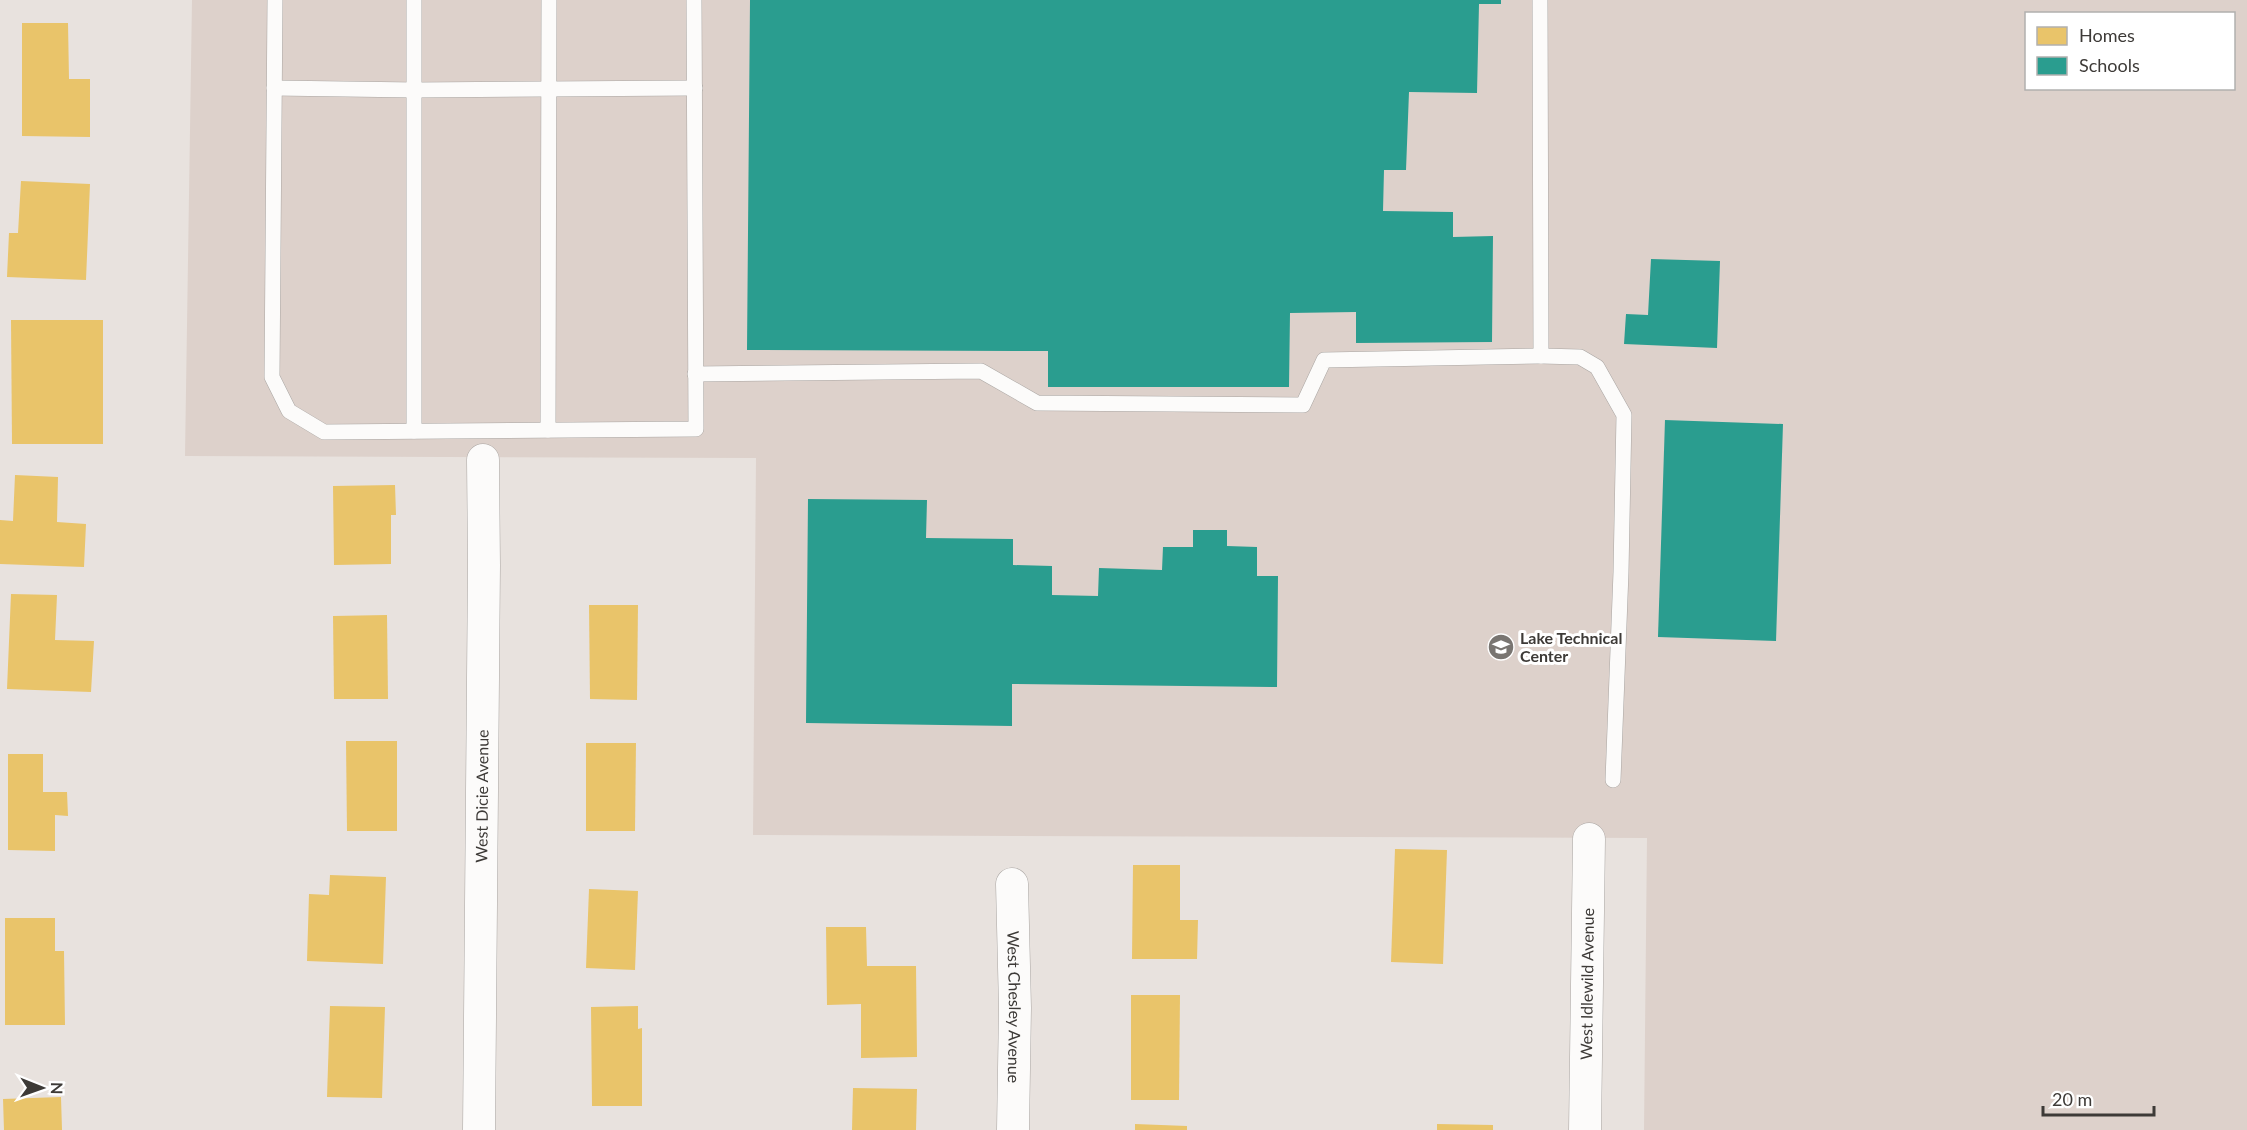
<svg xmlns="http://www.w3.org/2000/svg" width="2247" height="1130" font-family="Lato,sans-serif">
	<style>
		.built { fill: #ddd1cb; fill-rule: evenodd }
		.homes { fill: #e9c46a }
		.schools { fill: #2a9d8f }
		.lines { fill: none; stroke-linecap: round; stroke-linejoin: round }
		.lane-casing { stroke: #a9a5a2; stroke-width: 16 }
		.street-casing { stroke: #a9a5a2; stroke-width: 33 }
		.lane { stroke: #fcfbfa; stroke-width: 15 }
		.street { stroke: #fcfbfa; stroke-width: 32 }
		.labels { text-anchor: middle; stroke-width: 6; stroke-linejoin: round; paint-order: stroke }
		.poi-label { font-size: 16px; font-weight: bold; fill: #3d3a37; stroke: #fff; text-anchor: start }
		.street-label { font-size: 16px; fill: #3d3a37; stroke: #fff }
	</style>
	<rect width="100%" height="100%" fill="#e8e2de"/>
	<path class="built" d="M192 0H2247V1130H1644L1647 838 753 835 756 458 185 456ZM2026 14H2234V88H2026Z"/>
	<g class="homes">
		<path d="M22 23H68L69 79H90V137L22 136Z"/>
		<path d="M21 181 90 184 86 280 7 277 9 233H18Z"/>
		<path d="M11 320H103V444H12Z"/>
		<path d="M15 475 58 477 57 522 86 524 84 567 0 564V520L13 521Z"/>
		<path d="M395 485 396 515H391V564L334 565 333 486Z"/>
		<path d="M11 594 57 595 55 640 94 641 91 692 7 689Z"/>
		<path d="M589 605H638L637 700 590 699Z"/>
		<path d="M387 615 388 699H334L333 616Z"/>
		<path d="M346 741H397V831H347Z"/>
		<path d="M586 743H636L635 831H586Z"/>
		<path d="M8 754H43V792H67L68 816 55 815V851L8 850Z"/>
		<path d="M1395 849 1447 850 1443 964 1391 962Z"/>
		<path d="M1133 865H1180V920H1198L1197 959H1132Z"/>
		<path d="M330 875 386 877 383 964 307 961 309 894 329 895Z"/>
		<path d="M589 889 638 891 635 970 586 968Z"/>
		<path d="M5 918H55V951H64L65 1025H5Z"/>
		<path d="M826 927H866L867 966H916L917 1057 861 1058V1004L827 1005Z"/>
		<path d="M1131 995H1180L1179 1100H1131Z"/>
		<path d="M330 1006 385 1007 382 1098 327 1097Z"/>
		<path d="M638 1006V1029L642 1028V1106H592L591 1007Z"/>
		<path d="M853 1088 917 1089 916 1130H852Z"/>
		<path d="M61 1097 62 1130H4L3 1099Z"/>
		<path d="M1135 1124 1187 1126V1130H1135Z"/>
		<path d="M1437 1124 1493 1125V1130H1437Z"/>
	</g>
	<g class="schools">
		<path d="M750 0H1501V4H1479L1477 93 1409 92 1406 170H1384L1383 211 1453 212V237L1493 236 1492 342 1356 343V312L1290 313 1289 387H1048V351L747 350Z"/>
		<path d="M1651 259 1720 261 1717 348 1624 344 1626 314 1648 315Z"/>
		<path d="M1665 420 1783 424 1776 641 1658 637Z"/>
		<path d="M808 499 927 500 926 538 1013 539V565L1052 566V595L1098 596 1099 568 1162 570 1163 547H1193V530H1227V546L1257 547V576H1278L1277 687 1012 684V726L806 723Z"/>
	</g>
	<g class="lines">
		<defs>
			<g id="lane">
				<path d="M275 0 272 377 289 411 324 432 696 429 694 0"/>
				<path d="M1540 0 1541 356 1580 357 1597 367 1624 415 1621 572 1613 780"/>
				<path d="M274 88 415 90 695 88"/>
				<path d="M695 374 981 371 1037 403 1303 405 1324 360 1541 356"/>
				<path d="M548 430 549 0"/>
				<path d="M414 431V0"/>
			</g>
			<g id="street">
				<path id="s1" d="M1012 884 1015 1008 1013 1130"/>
				<path id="s2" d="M479 1130 484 565 483 460"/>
				<path id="s3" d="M1585 1130 1589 839"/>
			</g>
		</defs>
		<use href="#lane" class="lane-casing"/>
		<use href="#street" class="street-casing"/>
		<use href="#lane" class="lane"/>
		<use href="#street" class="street"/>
	</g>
	<defs>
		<symbol id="school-disc" viewBox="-11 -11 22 22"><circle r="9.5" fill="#797571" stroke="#fff"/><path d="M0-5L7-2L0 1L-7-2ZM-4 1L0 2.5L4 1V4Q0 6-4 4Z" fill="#fff"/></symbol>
	</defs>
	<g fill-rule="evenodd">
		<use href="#school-disc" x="1486" y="632" width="30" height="30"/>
	</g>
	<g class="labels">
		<g class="poi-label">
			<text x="1520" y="644">Lake Technical<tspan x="1520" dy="18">Center</tspan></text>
		</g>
		<g class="street-label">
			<text dy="6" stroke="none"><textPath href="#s2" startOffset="334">West Dicie Avenue</textPath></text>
			<text dy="6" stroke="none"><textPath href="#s3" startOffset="146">West Idlewild Avenue</textPath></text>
			<text dy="6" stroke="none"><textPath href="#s1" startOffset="123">West Chesley Avenue</textPath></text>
		</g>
	</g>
	<rect x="2025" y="12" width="210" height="78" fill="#ffffff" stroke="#b1b0af" stroke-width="1.5"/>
	<rect x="2037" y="27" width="30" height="18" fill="#e9c46a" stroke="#b1b0af" stroke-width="1.5"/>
	<text x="2079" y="42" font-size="18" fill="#3d3a37">Homes</text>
	<rect x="2037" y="57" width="30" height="18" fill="#2a9d8f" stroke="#b1b0af" stroke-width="1.5"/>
	<text x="2079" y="72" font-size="18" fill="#3d3a37">Schools</text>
	<g transform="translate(42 1088) rotate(91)" stroke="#ffffff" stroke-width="4.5" paint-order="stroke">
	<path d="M0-4.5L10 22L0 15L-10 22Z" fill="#3d3a37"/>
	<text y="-9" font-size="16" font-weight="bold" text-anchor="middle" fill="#3d3a37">N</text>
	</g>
	<path d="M2043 1106v9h111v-9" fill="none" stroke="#3d3a37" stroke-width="3"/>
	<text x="2052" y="1106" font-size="18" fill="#3d3a37" stroke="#ffffff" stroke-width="4.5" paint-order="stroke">20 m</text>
</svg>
